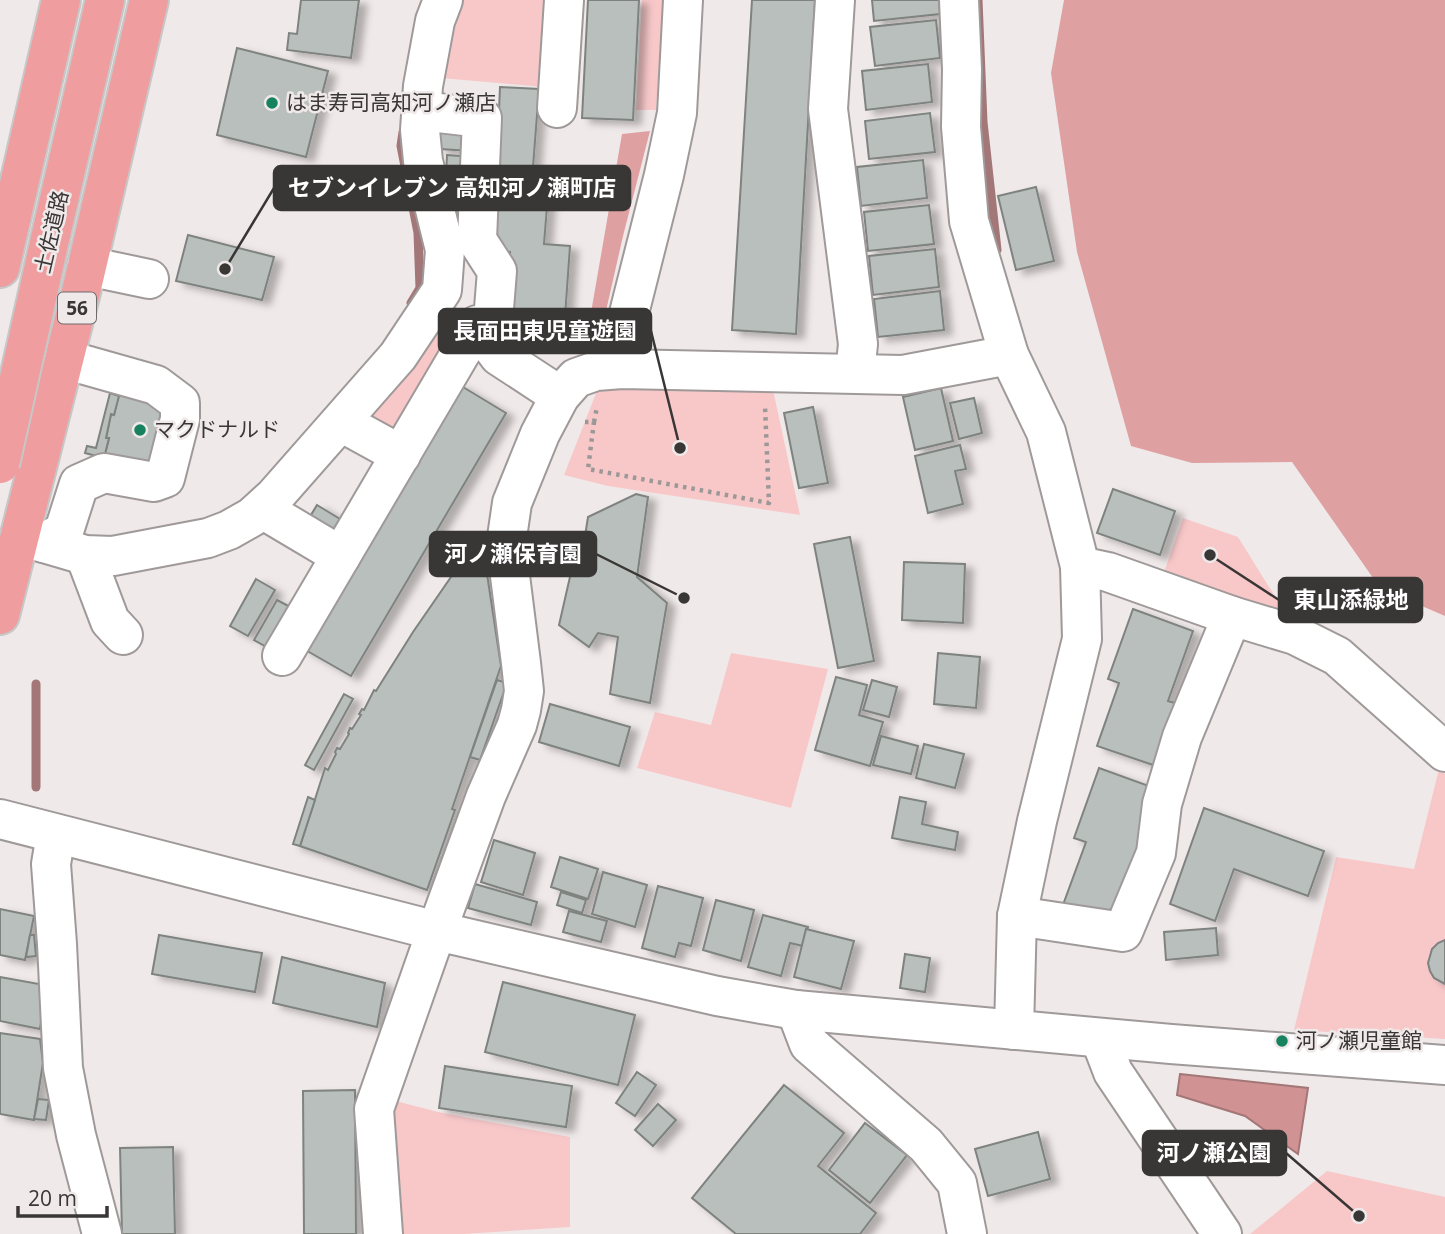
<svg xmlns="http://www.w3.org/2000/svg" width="1445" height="1234" font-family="'Open Sans','Noto Sans JP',sans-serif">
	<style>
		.green { fill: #f8c8c9 }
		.forest { fill: #dfa0a2 }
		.water { fill: #d09293; stroke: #a37677; stroke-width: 2 }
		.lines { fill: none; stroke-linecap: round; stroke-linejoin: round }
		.stream { stroke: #a37677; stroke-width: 9 }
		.building { fill: #b9bfbc; stroke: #7e8380; stroke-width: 2; filter: url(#shadow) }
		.minor-casing { stroke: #9f9999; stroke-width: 42 }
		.highway-casing { stroke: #c8c7c7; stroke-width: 42 }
		.path { stroke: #9d9898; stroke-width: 4.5; stroke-dasharray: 3.5 5; stroke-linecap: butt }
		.minor { stroke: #fff; stroke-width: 38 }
		.highway { stroke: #ef9d9f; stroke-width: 38 }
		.highway-bridge-casing { stroke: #c8c7c7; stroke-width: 42; stroke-linecap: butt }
		.highway-bridge { stroke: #ef9d9f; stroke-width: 38 }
		.poi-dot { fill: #16825f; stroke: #f0e9e9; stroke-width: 2.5 }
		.labels { text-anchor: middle; stroke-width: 5; stroke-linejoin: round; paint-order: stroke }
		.shield { fill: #f0e9e9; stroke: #706c6c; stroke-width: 2 }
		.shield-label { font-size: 19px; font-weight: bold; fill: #393636 }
		.poi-label { font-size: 21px; fill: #393636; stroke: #f0e9e9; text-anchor: start }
		.street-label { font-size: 21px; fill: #393636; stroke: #f0e9e9 }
		.leader { fill: none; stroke: #393636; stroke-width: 2.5 }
		.callout-dot { fill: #393636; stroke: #f0e9e9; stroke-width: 2.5 }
		.callout { fill: #393636; stroke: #393636; stroke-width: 2.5 }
		.callout-label { font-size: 23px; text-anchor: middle; font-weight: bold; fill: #fff }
	</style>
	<defs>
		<filter id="shadow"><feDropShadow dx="8" dy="4.5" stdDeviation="3.5" flood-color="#0004"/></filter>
	</defs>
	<rect width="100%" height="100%" fill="#f0e9e9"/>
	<g class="green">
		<path d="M462 0H552L546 87 441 78 451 33Z"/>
		<path d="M642 0H663L656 110H636Z"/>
		<path d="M435 323H453L457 329 398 441 365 419Z"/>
		<path d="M600 383 772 385 800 515 608 486 564 475Z"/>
		<path d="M1183 518 1238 537 1287 616 1163 575Z"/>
		<path d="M731 653 828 669 791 808 637 768 655 712 711 725Z"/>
		<path d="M1439 769 1445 774V1039L1294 1030 1336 857 1414 869Z"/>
		<path d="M392 1100 438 1112 570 1137V1227L464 1234H392Z"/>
		<path d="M1327 1171 1445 1197V1234H1250Z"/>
	</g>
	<g class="forest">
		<path d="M1064 0H1445V616L1380 588 1292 462 1192 463 1131 446 1077 252 1051 73Z"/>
		<path d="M650 131 623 236 596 355 584 353 622 134Z"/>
	</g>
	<path class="water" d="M1180 1074 1308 1088 1298 1154 1245 1116 1177 1095Z"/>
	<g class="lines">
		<g class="stream">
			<path d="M978 0 983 122 997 250"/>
			<path d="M403 132 401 146 418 233 420 288 411 303"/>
			<path d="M36 684V787"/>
		</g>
	</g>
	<g class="building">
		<path d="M301 0H359L351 58 287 50 289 33 297 34Z"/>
		<path d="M588 0H639L633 120 582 118Z"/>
		<path d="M752 0H815L796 334 732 330Z"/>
		<path d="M872 0H939L940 14 874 21Z"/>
		<path d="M936 20 940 58 875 66 870 27Z"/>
		<path d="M237 48 328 71 306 157 217 135Z"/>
		<path d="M928 64 932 102 866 110 862 71Z"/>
		<path d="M500 87 539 89 533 167 550 169 544 244 570 246 564 331 506 327 510 252 493 251Z"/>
		<path d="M930 113 935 152 869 159 865 121Z"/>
		<path d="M440 126 474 128 473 151 439 149Z"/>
		<path d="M447 155 473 157 471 178 446 176Z"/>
		<path d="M923 160 927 198 861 206 857 167Z"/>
		<path d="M1036 187 1054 261 1016 270 998 196Z"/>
		<path d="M929 205 934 244 868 251 864 212Z"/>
		<path d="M188 235 274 257 262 300 176 281Z"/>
		<path d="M935 249 939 287 873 295 869 256Z"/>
		<path d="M940 291 944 330 878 337 874 299Z"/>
		<path d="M458 384 506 413 351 676 302 648Z"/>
		<path d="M941 388 953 441 915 450 903 397Z"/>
		<path d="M120 390 178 404 161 477 103 462 109 438H106L111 414 114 415Z"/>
		<path d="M110 393 119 396 114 415 111 414 106 438H109L104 458 85 453 87 446 96 448Z"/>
		<path d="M974 398 982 433 959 439 950 403Z"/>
		<path d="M813 407 828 483 799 488 784 413Z"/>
		<path d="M960 445 966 469 955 471 963 504 928 513 915 456Z"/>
		<path d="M1113 489 1175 511 1160 555 1097 533Z"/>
		<path d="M636 494 648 497 637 577 667 603 650 703 610 694 618 637 598 633 589 647 559 625 572 568H580L588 517Z"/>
		<path d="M317 505 340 519 327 539 305 525Z"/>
		<path d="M850 537 874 661 838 668 814 544Z"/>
		<path d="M904 562 965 564 963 623 902 620Z"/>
		<path d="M460 564 487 574 501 666 452 809 455 810 427 890 300 846 325 768 328 770 336 754 335 752 337 748 340 749 349 734 348 733 350 728 352 729 361 715 359 714 362 709 364 710 374 690 376 691 413 632Z"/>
		<path d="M256 579 275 590 248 636 230 626Z"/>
		<path d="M277 600 296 610 272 650 254 640Z"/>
		<path d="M1133 609 1193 631 1168 701 1175 703 1153 765 1097 746 1119 683 1108 679Z"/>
		<path d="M938 653 980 657 976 708 934 704Z"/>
		<path d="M836 677 867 685 859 715 883 722 870 766 815 750Z"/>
		<path d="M497 680 507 683 480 760 470 757Z"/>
		<path d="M872 680 897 687 889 717 863 710Z"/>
		<path d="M344 694 353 699 314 770 305 765Z"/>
		<path d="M550 704 630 727 619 766 539 742Z"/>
		<path d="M881 736 918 746 911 774 873 765Z"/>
		<path d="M924 744 964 754 955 788 916 778Z"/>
		<path d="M1099 768 1160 790 1119 924 1063 905 1086 842 1074 838Z"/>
		<path d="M308 797 315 800 300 846 293 844Z"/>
		<path d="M900 797 926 802 922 824 958 832 955 850 892 838Z"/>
		<path d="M1204 808 1324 851 1308 896 1234 869 1215 921 1170 904Z"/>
		<path d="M494 840 535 853 523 895 481 882Z"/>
		<path d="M560 857 598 869 588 899 551 887Z"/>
		<path d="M603 872 647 885 635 927 592 914Z"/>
		<path d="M475 884 537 902 531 925 468 908Z"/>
		<path d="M658 886 703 898 691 946 679 943 675 957 642 948Z"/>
		<path d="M561 892 586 900 582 913 557 905Z"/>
		<path d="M716 900 754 910 741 961 703 950Z"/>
		<path d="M0 909 34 916 25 960 0 955Z"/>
		<path d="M569 911 607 921 601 942 563 932Z"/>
		<path d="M763 915 808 927 803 946 790 943 781 976 748 967Z"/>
		<path d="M1216 928 1218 955 1166 960 1164 932Z"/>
		<path d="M806 929 854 941 841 989 794 977Z"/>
		<path d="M30 935H34L36 956 26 957Z"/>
		<path d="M159 935 262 953 255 992 152 974Z"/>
		<path d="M1445 940V984L1434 978 1430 971 1428 963 1432 949 1438 943Z"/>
		<path d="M905 954 930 958 925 992 900 988Z"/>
		<path d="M282 957 385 983 377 1027 273 1003Z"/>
		<path d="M0 977 39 984 42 1016 40 1029 0 1021Z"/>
		<path d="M503 982 635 1015 618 1085 485 1052Z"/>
		<path d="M0 1033 40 1039 43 1063 34 1120 0 1114Z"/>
		<path d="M445 1066 572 1086 566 1127 439 1108Z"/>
		<path d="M637 1072 656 1085 635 1116 616 1103Z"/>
		<path d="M784 1085 844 1133 818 1166 876 1213 860 1234H736L692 1198Z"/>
		<path d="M355 1090 356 1234H304L303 1091Z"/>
		<path d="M38 1099 49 1100 46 1120 34 1119Z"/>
		<path d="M658 1104 676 1120 653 1146 635 1130Z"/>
		<path d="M865 1123 907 1155 870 1203 829 1170Z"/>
		<path d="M1038 1132 1050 1179 988 1196 975 1149Z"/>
		<path d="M173 1147 175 1234H122L120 1148Z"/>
	</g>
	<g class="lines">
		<defs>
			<g id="minor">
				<path d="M835 0 828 109 858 344 855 373"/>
				<path d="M959 0 962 69 961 127 969 221 1009 355 1046 432 1080 566 1082 639 1037 821 1017 916 1014 1030"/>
				<path d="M557 108 564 0"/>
				<path d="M421 111 482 118 477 240 497 271 491 346"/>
				<path d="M87 266 149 279"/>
				<path d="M477 326 499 356 560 396"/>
				<path d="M622 369V341L664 175 677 113 683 0"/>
				<path d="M341 422 401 455"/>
				<path d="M262 509 341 556"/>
				<path d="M20 536 85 555 113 556 208 538 229 530 252 517 274 497 398 356 442 290 445 250 423 161 420 130 423 86 435 21 443 0"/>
				<path d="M44 543 64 531 79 484 104 473 154 482 165 478 180 419V403L156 385 64 359"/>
				<path d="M85 555 110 621 123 635"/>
				<path d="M1080 566 1108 572 1232 616 1295 635 1337 656 1445 752"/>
				<path d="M282 656 477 325"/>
				<path d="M0 819 437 931 717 996 796 1010 1171 1044 1445 1065"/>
				<path d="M56 834 51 864 57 944 63 1068 76 1135 102 1234"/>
				<path d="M1017 916 1123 932 1156 853 1162 804 1182 737 1232 616"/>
				<path d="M796 1010 809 1044 926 1145 957 1183 967 1234"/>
				<path d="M1100 1038 1113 1072 1222 1234"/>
				<path d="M383 1234 374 1109 429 952 486 796 517 725 521 710 524 691 521 663 506 544 512 503 540 434 560 396 576 378 596 371 622 369 903 375 1009 355"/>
			</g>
			<g id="highway">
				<path d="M50 239 105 0"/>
				<path d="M0 268 61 0"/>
				<path d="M0 615 81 292 149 0"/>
			</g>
		</defs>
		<use href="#minor" class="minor-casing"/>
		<use href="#highway" class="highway-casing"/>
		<g class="path">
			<path d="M585 422H594L588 469 769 503 765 406"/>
			<path d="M594 422 597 407"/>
		</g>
		<use href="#minor" class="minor"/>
		<use href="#highway" class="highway"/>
		<defs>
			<path id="highway-bridge" d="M0 464 50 239"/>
		</defs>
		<use href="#highway-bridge" class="highway-bridge-casing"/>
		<use href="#highway-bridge" class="highway-bridge"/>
	</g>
	<g class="poi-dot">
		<circle cx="272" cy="103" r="7"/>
		<circle cx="140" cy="430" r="7"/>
		<circle cx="1282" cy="1041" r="7"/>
	</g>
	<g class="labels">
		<rect class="shield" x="58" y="292.5" width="38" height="31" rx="5"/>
		<g class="shield-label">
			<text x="77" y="315">56</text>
		</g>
		<g class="poi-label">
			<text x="286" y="110">はま寿司高知河ノ瀬店</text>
			<text x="154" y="437">マクドナルド</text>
			<text x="1296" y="1048">河ノ瀬児童館</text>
		</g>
		<g class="street-label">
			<text transform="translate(52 232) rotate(-77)" y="7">土佐道路</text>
		</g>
	</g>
	<path class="leader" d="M225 269L274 188M680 448L651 331M684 598L596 554M1210 555L1279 600M1359 1216L1286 1153"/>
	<g class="callout-dot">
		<circle cx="225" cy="269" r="7"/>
		<circle cx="680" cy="448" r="7"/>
		<circle cx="684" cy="598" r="7"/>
		<circle cx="1210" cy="555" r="7"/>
		<circle cx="1359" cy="1216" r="7"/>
	</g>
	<g class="callout">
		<rect x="274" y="166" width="356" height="44" rx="7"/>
		<rect x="439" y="309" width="212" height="44" rx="7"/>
		<rect x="430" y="532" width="166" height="44" rx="7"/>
		<rect x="1279" y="578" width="143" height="44" rx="7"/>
		<rect x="1143" y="1131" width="143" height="44" rx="7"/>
	</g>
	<g class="callout-label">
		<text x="452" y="196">セブンイレブン 高知河ノ瀬町店</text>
		<text x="545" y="339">長面田東児童遊園</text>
		<text x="513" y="562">河ノ瀬保育園</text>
		<text x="1351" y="608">東山添緑地</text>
		<text x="1214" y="1161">河ノ瀬公園</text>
	</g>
	<path d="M18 1206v10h89v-10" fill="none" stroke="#393636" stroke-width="3.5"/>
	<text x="28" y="1206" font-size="21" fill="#393636" stroke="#f0e9e9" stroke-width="5" paint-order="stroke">20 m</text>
</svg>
